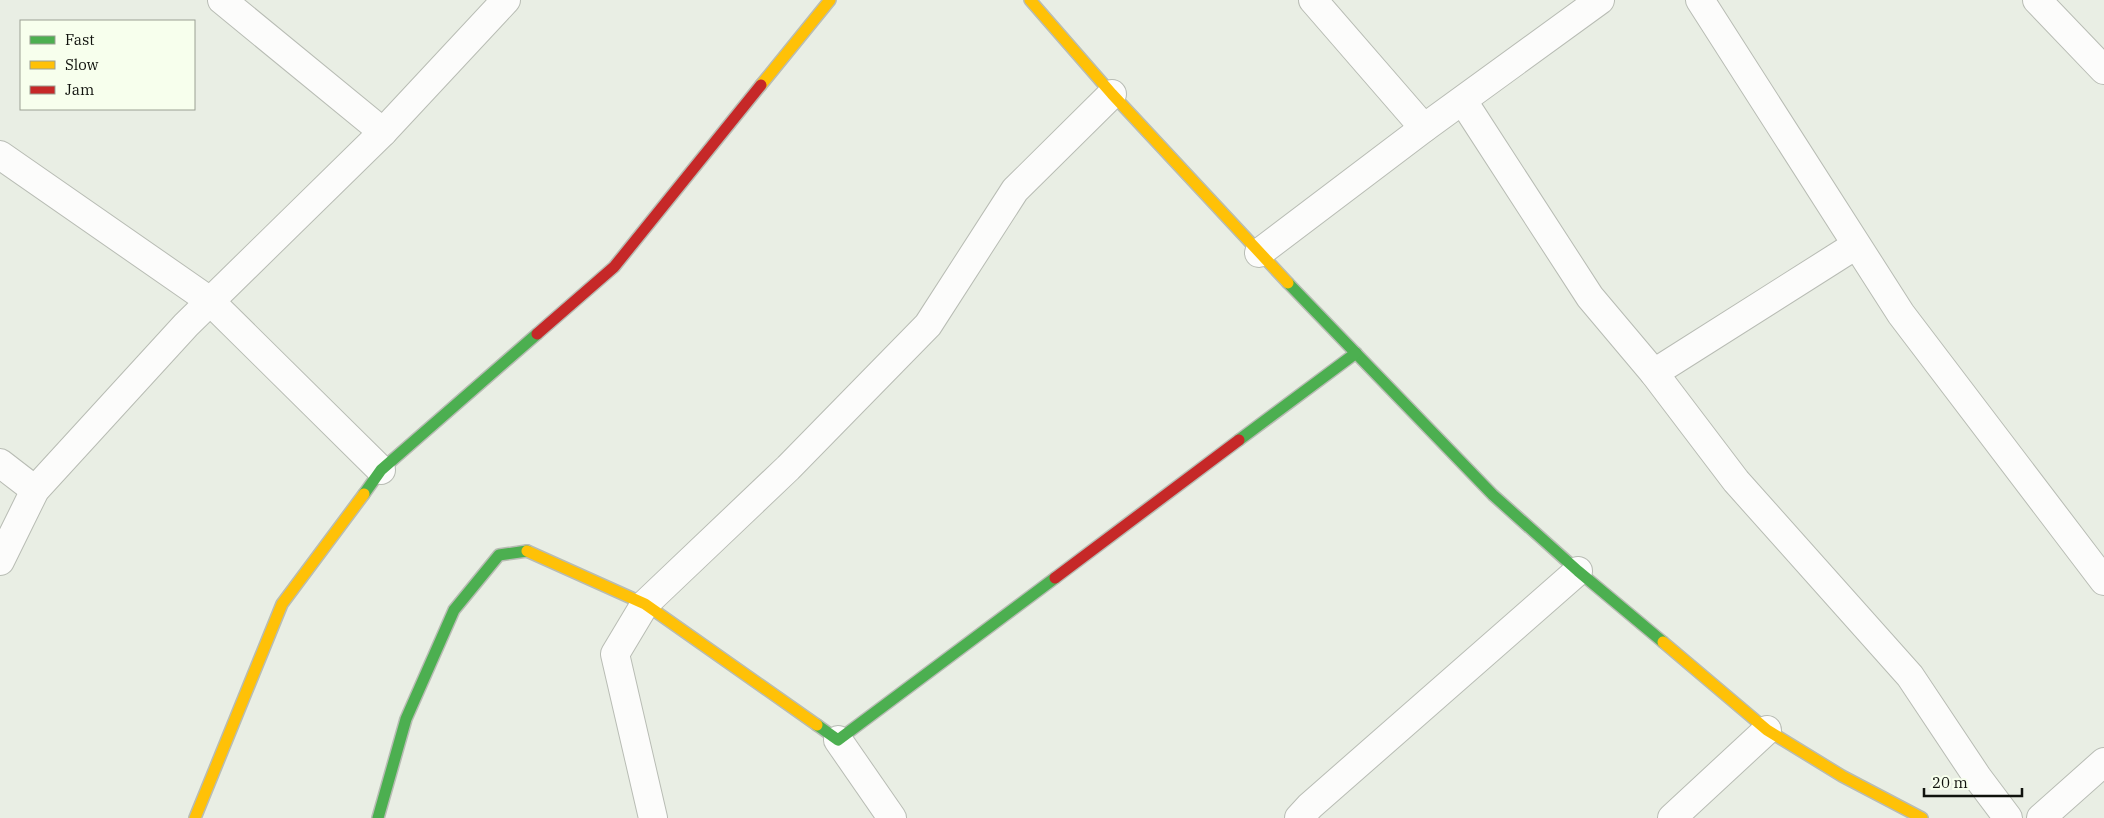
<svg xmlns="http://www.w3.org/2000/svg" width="2104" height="818" font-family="'IBM Plex Serif',serif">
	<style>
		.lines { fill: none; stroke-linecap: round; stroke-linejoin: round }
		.street-casing { stroke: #b8bcb4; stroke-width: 30 }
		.fast-casing { stroke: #b8bcb4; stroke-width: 14 }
		.slow-casing { stroke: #b8bcb4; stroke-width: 14 }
		.jam-casing { stroke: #b8bcb4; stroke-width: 14 }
		.street { stroke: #fcfcfb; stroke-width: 28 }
		.fast { stroke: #4caf50; stroke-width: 11 }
		.slow { stroke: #ffc107; stroke-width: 11 }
		.jam { stroke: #c62828; stroke-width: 11 }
	</style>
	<rect width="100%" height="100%" fill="#e9eee4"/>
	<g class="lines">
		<defs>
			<g id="street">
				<path d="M222 0 383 132"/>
				<path d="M1313 0 1424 128"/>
				<path d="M1700 0 1901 314 2104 581"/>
				<path d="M2037 0 2104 70"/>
				<path d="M1463 101 1590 297 1654 373 1736 481 1910 676 1978 778 2008 818"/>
				<path d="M0 155 210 301 381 470"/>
				<path d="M1259 253 1424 128 1600 0"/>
				<path d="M1654 373 1856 245"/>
				<path d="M0 463 35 490"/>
				<path d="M0 561 35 490 186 325 383 132 506 0"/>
				<path d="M838 740 892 818"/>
				<path d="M653 818 615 654 645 604 788 468 928 325 1015 190 1112 94"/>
				<path d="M1299 818 1310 806 1578 571"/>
				<path d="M1672 818 1767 730"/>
				<path d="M2041 818 2104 762"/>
			</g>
			<g id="fast">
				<path d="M1288 283 1493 495 1578 571 1663 642"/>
				<path d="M1239 440 1356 353"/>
				<path d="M364 494 381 470 537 334"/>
				<path d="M817 725 838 740 1055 578"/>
				<path d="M378 818 406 719 454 610 499 555 527 551"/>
			</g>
			<g id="slow">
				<path d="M1030 0 1112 94 1288 283"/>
				<path d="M761 85 830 0"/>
				<path d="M527 551 645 604 817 725"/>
				<path d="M1663 642 1767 730 1842 776 1922 818"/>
				<path d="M195 818 282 604 364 494"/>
			</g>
			<g id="jam">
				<path d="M537 334 614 267 761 85"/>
				<path d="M1055 578 1239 440"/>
			</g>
		</defs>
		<use href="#street" class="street-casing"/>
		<use href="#fast" class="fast-casing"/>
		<use href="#slow" class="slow-casing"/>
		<use href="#jam" class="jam-casing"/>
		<use href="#street" class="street"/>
		<use href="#fast" class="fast"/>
		<use href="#slow" class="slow"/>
		<use href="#jam" class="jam"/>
	</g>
	<rect x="20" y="20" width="175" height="90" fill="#f7ffed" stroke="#9ba093"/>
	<rect x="30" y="36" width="25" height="8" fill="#4caf50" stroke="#9ba093"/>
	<text x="65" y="45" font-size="15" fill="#10120d">Fast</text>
	<rect x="30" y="61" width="25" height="8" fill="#ffc107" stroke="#9ba093"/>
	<text x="65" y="70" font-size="15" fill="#10120d">Slow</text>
	<rect x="30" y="86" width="25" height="8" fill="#c62828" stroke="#9ba093"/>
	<text x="65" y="95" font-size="15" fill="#10120d">Jam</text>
	<path d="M1924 788v8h98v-8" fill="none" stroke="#10120d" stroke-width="2.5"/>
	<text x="1932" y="788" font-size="15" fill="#10120d" stroke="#f7ffed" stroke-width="4" paint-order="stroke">20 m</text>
</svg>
